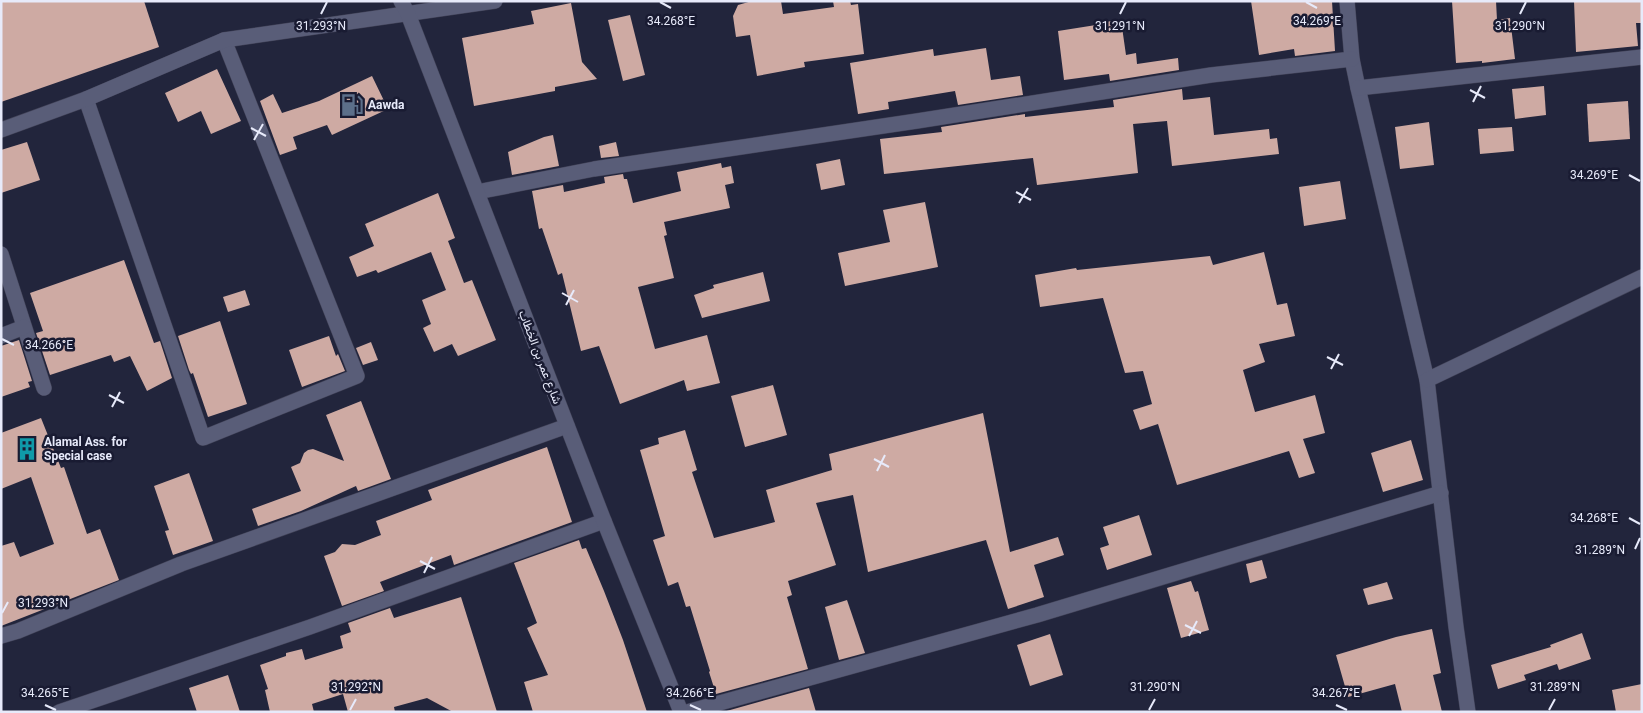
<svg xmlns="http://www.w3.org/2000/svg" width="1643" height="713" font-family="Roboto,Vazirmatn,sans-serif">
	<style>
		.building { fill: #ceaaa3 }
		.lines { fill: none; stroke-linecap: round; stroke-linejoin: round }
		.street-casing { stroke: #414257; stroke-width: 16 }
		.secondary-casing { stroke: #414257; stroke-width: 16 }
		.street { stroke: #595d78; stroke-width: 15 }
		.secondary { stroke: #595d78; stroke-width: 15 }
		.ticks { fill: none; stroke: #e7eafa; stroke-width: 2 }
		.labels { text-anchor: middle; stroke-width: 5; stroke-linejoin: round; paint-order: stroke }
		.poi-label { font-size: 12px; font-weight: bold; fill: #e7eafa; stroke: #191b32; text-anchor: start }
		.street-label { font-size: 12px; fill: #e7eafa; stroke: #191b32 }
		.ticks-label { font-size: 12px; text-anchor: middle; fill: #e7eafa; stroke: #191b32; stroke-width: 5; stroke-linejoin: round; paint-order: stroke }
	</style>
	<rect width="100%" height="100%" fill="#22253c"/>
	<g class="building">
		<path d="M1 1H144L159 47 1 102Z"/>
		<path d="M752 1H781L783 14 834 7 833 1H850L851 5 858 4 864 54 804 62 805 67 757 76 750 35 736 37 733 16 738 5Z"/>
		<path d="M1251 1H1332L1335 51 1295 56 1294 49 1259 55Z"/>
		<path d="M1452 1H1496L1497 20 1510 18 1515 59 1482 63V61L1456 63Z"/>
		<path d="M1574 1H1642V23H1636L1638 46 1576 52Z"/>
		<path d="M571 3 582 62 597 79 555 87V91L474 106 462 38 534 24 531 11Z"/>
		<path d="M630 15 645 75 623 81 608 20Z"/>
		<path d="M1121 20 1126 55 1136 53 1137 64 1178 58 1179 70 1110 81 1109 74 1064 80 1058 31 1096 25V23Z"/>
		<path d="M986 48 991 80 1020 76 1023 95 958 105 955 91 888 102 889 109 858 114 850 63 933 49 934 56Z"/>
		<path d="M217 69 241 121 211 134 201 111 178 122 165 93Z"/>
		<path d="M372 76 388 109 332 135 327 125 293 137 297 149 280 155 260 101 273 94 282 113 319 101Z"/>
		<path d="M1544 86 1546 115 1515 119 1512 89Z"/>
		<path d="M1182 89 1183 100 1210 97 1214 135 1269 129 1270 139 1277 138 1279 154 1172 166 1167 121 1133 124 1138 173 1037 185 1033 158 884 174 880 139 942 132 941 127 1025 114V117L1114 107 1113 100Z"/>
		<path d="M1628 101 1630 139 1589 142 1587 104Z"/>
		<path d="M1429 122 1434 165 1400 169 1395 127Z"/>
		<path d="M1512 127 1514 151 1480 154 1478 129Z"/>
		<path d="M553 135 559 166 512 175 508 152 544 137Z"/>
		<path d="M27 142 40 180 1 193V150Z"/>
		<path d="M616 142 619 156 601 158 599 146Z"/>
		<path d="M840 159 845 185 821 190 816 164Z"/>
		<path d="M721 163 722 168 731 166 734 183 725 185 730 208 664 222 667 235 664 236 674 278 638 287 655 349 707 335 720 383 687 391 684 380 620 404 599 346 581 351 562 273 558 275 542 228 539 229 532 191 563 185 564 192 605 183 604 177 623 174 624 179H627L633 203 681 191 677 172Z"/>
		<path d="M1340 181 1346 219 1304 226 1299 187Z"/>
		<path d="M438 193 455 238 448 241 464 283 472 280 496 340 458 356 452 344 434 352 423 328 431 324 422 300 446 290 431 252 378 273 376 270 357 277 349 257 374 246 365 224Z"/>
		<path d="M925 202 938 267 845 286 838 253 890 242 883 210Z"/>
		<path d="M1264 252 1277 305 1287 303 1295 336 1259 344 1265 362 1243 370 1255 412 1315 395 1325 433 1303 439 1315 473 1299 478 1289 451 1177 485 1158 424 1140 430 1133 410 1152 404 1143 371 1125 373 1103 298 1040 307 1035 275 1076 268 1077 270 1210 256 1213 265Z"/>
		<path d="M124 260 154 343 160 341 172 378 147 391 130 356 114 362 111 355 50 375 36 333 43 331 30 293Z"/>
		<path d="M763 272 770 301 702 318 694 295 714 288 713 285Z"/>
		<path d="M245 290 250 305 228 312 223 297Z"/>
		<path d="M220 321 247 404 208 417 193 373 191 374 189 370 178 336Z"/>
		<path d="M329 336 336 356 338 354 345 371 302 387 289 350Z"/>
		<path d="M19 340 32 381 28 382 30 387 1 397V346Z"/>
		<path d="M371 342 378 360 363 365 356 348Z"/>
		<path d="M773 385 787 435 745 447 731 396Z"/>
		<path d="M361 401 391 479 358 491 356 486 301 511 258 526 252 509 301 491 291 467 300 463 304 453 308 450 313 449 344 461 326 415Z"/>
		<path d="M983 413 1010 552 1058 537 1064 555 1034 565 1044 597 1008 609 986 540 868 572 853 495 816 503 836 565 788 581 792 595 787 597 808 669 716 694 709 672 710 671 690 606 686 607 678 582 668 586 653 540 665 536 640 450 659 444 658 438 685 430 697 470 692 472 714 538 775 522 766 490 832 470 829 454Z"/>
		<path d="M41 418 61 468 64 467 87 534 100 529 119 580 1 626V546L14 542 20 557 54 544 31 477 1 489V433Z"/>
		<path d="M1411 440 1423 480 1383 492 1371 453Z"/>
		<path d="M547 447 572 522 454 565 451 555 380 582 384 591 342 606 324 556 335 552 342 544 355 545 381 535 376 521 432 500 428 490Z"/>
		<path d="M189 473 213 541 173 555 165 531 169 530 154 486Z"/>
		<path d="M1139 515 1152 555 1107 570 1100 548 1109 545 1103 527Z"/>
		<path d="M579 540 582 549 586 548 604 591 623 640 647 712H533L524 682 548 675 527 628 537 623 514 563Z"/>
		<path d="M1262 560 1267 578 1250 583 1246 564Z"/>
		<path d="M1191 581 1195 592 1198 591 1209 630 1181 638 1167 588Z"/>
		<path d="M1387 582 1393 599 1368 605 1363 589Z"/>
		<path d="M461 597 497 712H453L427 698 394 707 395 712H348L343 694 312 704 314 712H270L265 690 268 689 260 665 286 656V653L302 649 305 660 343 648 340 636 351 632 348 623 390 608 394 618Z"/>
		<path d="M847 600 865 653 839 660 825 607Z"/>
		<path d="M1432 629 1441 673 1433 675 1442 712H1402L1395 684 1348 697 1336 655 1396 637Z"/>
		<path d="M1582 633 1591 659 1559 670 1557 664 1524 675 1526 680 1498 689 1491 665 1551 647 1550 645Z"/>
		<path d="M1050 634 1063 675 1030 686 1017 645Z"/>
		<path d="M228 675 240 712H197L189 688Z"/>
		<path d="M1642 684V712H1616L1612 690Z"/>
		<path d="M809 688 816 712H723Z"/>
	</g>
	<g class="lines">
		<defs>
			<g id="street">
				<path d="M1347 1 1352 59 1358 88 1427 380 1456 627 1468 712"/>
				<path d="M1358 88 1642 57"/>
				<path d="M86 99 203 438 357 376 224 40"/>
				<path d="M1 130 86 99 224 40 495 1"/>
				<path d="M477 192 594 169 917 121 1211 75 1352 59"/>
				<path d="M1 254 44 388"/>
				<path d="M1 336 24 327"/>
				<path d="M1427 380 1642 277"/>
				<path d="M1 636 18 631 181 564 567 426"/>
				<path d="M59 712 310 627 604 521"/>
				<path d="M687 712 1037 615 1441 493"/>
			</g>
			<path id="secondary" d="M401 1 408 14 604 521 681 712"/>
		</defs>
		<use href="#street" class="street-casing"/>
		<use href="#secondary" class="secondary-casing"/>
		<use href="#street" class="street"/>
		<use href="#secondary" class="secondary"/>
	</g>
	<path class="ticks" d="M660 2 671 8M1306 2 1317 8M321 14 327 2M1120 14 1126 2M1520 14 1526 2M1470 90 1485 98M1473 102 1481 86M251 128 266 136M254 140 263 124M1629 175 1640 181M1016 192 1031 200M1019 203 1028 188M562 293 578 302M566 305 574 290M2 339 14 345M1327 357 1343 365M1331 369 1339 354M109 395 124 403M112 407 120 392M874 459 889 467M877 471 885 455M1629 518 1640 524M1635 549 1640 538M420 561 435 569M424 573 432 557M2 613 8 602M1185 625 1201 633M1189 636 1197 621M45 705 56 710M690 705 701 710M1336 705 1347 710M350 710 356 699M1149 710 1155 699M1549 710 1555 699"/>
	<defs>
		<symbol id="fuel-bare" viewBox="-9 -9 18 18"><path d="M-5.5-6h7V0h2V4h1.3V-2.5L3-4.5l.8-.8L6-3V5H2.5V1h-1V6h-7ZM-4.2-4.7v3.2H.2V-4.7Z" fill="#5c6f8a" stroke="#191b32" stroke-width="2.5" paint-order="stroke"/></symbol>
		<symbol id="building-bare" viewBox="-9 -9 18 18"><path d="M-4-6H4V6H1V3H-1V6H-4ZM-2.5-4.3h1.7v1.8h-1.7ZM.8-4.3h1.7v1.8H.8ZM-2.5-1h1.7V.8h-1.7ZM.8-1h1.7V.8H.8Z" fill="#0f9aa8" stroke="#191b32" stroke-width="2.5" paint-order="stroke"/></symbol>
	</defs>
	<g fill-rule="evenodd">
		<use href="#fuel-bare" x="336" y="89" width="32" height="32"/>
		<use href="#building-bare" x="11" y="433" width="32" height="32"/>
	</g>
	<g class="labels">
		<g class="poi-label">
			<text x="368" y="109">Aawda</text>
			<text x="44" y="446">Alamal Ass. for<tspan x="44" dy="14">Special case</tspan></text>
		</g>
		<g class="street-label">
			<text transform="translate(540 357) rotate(69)" y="4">شارع عمر بن الخطاب</text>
		</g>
	</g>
	<g class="ticks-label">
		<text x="671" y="25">34.268°E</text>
		<text x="1317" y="25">34.269°E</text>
		<text x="321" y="30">31.293°N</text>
		<text x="1120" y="30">31.291°N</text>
		<text x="1520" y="30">31.290°N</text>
		<text x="1594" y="179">34.269°E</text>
		<text x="49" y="349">34.266°E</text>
		<text x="1594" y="522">34.268°E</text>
		<text x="1600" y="554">31.289°N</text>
		<text x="43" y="607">31.293°N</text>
		<text x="356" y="691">31.292°N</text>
		<text x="1155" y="691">31.290°N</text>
		<text x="1555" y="691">31.289°N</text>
		<text x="45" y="697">34.265°E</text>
		<text x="690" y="697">34.266°E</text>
		<text x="1336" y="697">34.267°E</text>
	</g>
	<rect width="1643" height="713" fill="none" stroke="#e7eafa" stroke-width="5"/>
</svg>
